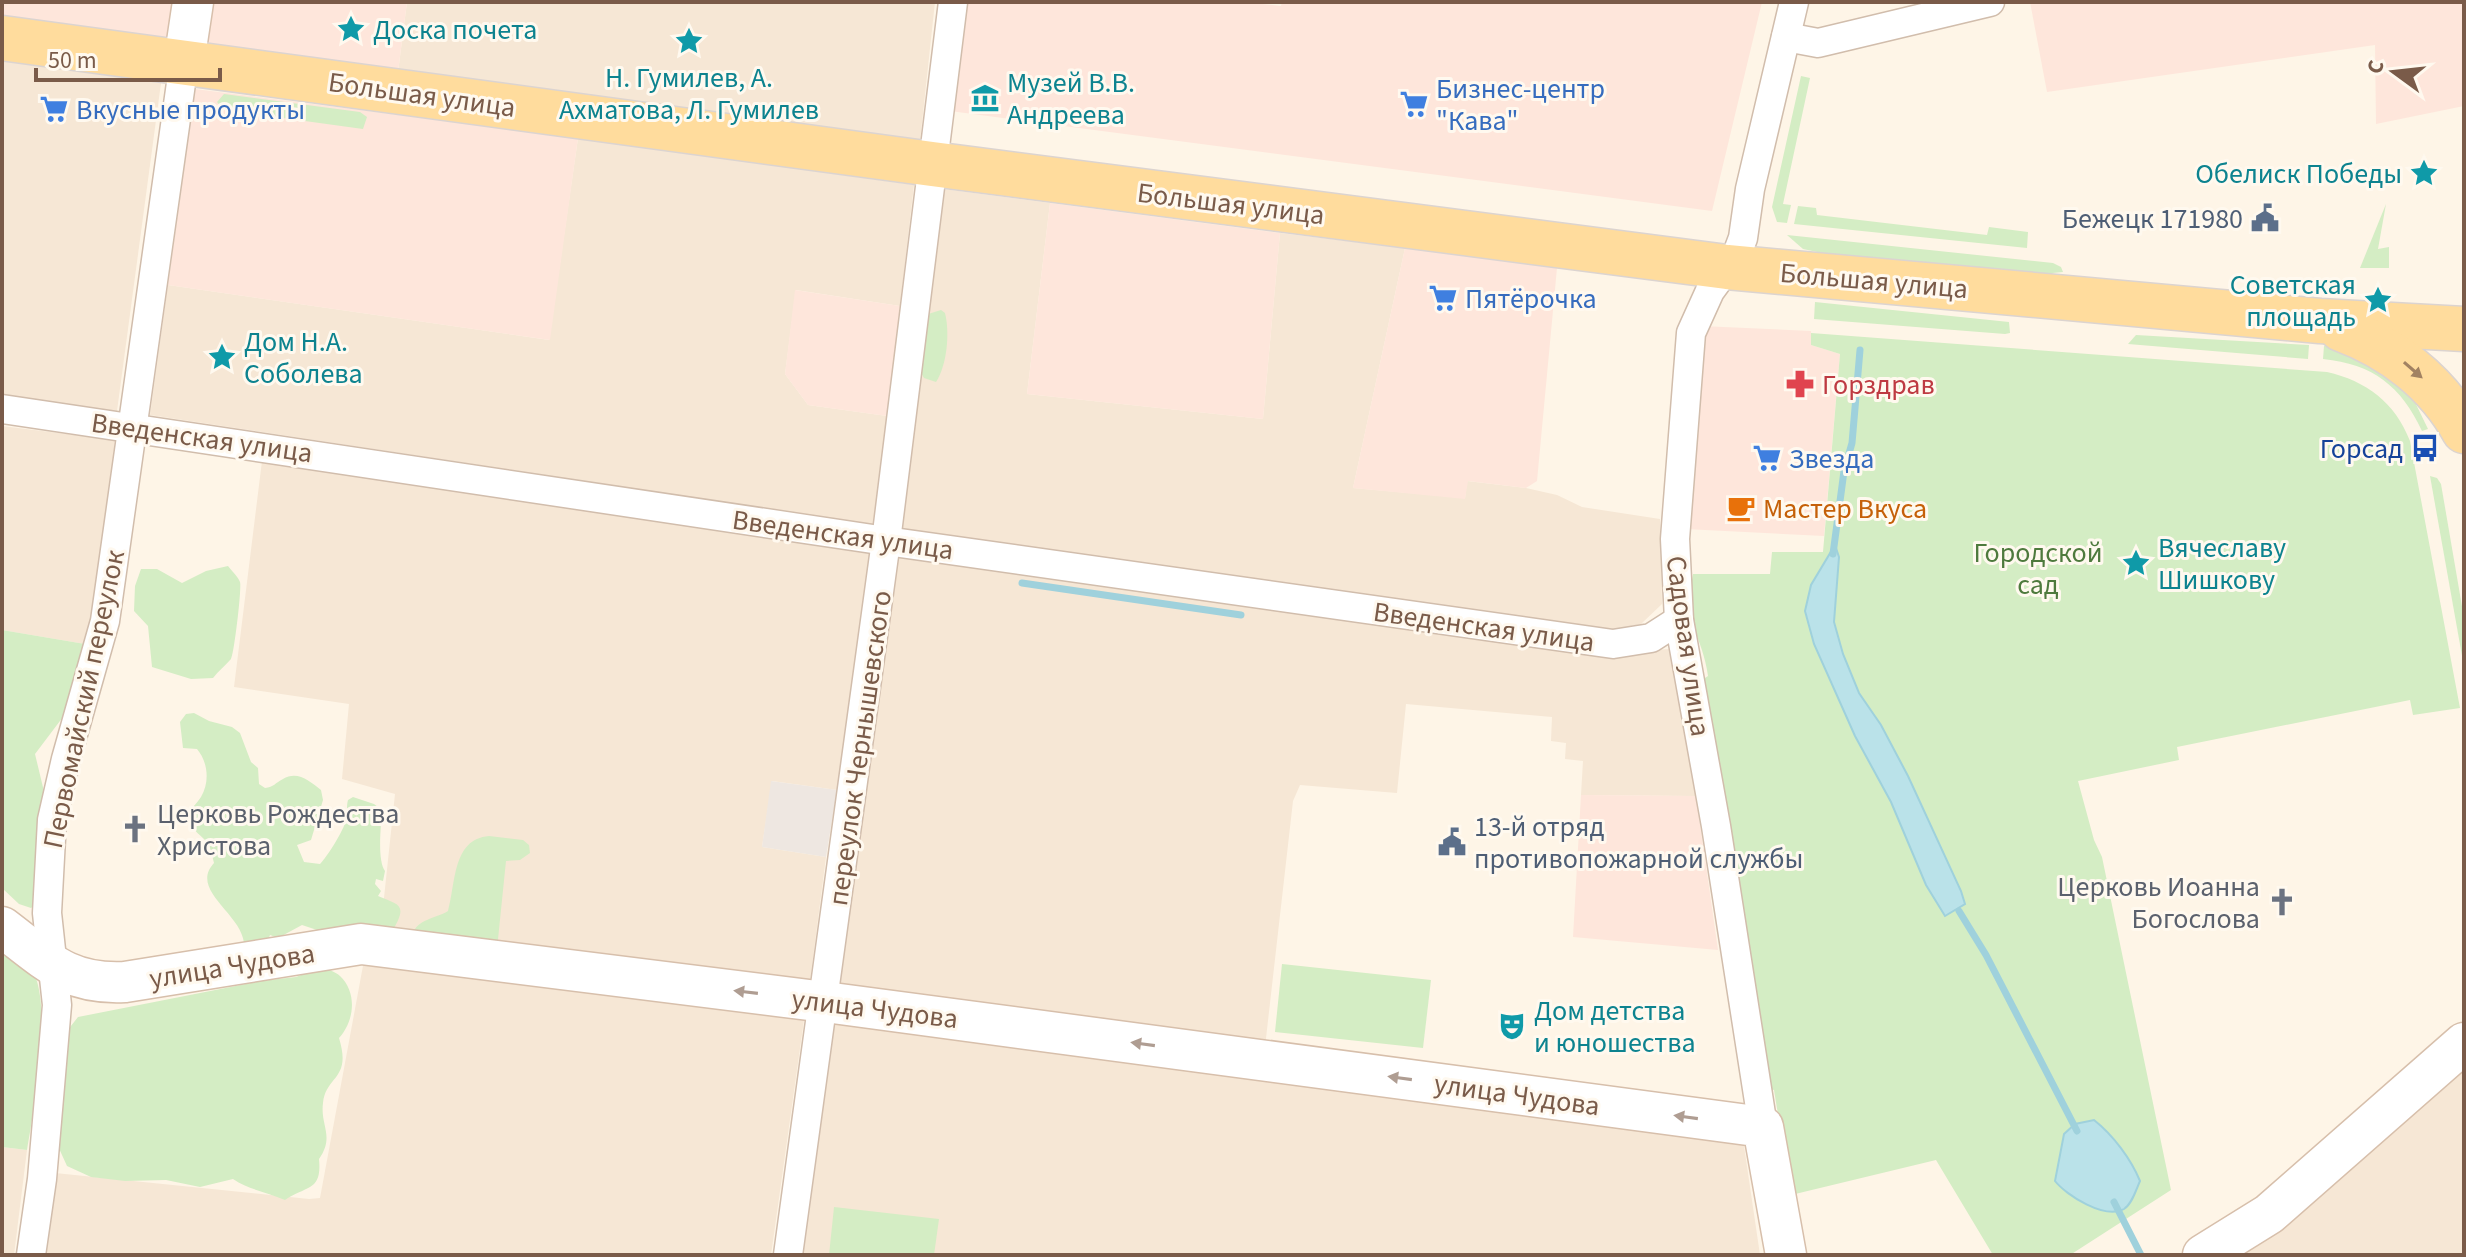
<svg xmlns="http://www.w3.org/2000/svg" width="2466" height="1257" font-family="'Source Sans 3',sans-serif">
	<style>
		.residential { fill: #f6e7d5 }
		.commercial { fill: #fee6db }
		.industrial { fill: #eee7e1 }
		.green { fill: #d4edc4 }
		.water { fill: #bae2e9; stroke: #9fd1dc; stroke-width: 2 }
		.lines { fill: none; stroke-linecap: round; stroke-linejoin: round }
		.stream { stroke: #9fd1dc; stroke-width: 7 }
		.street-casing { stroke: #d1bdac; stroke-width: 31 }
		.secondary-casing { stroke: #d7bfab; stroke-width: 43 }
		.primary-casing { stroke: #dcd4d0; stroke-width: 47 }
		.street { stroke: #fff; stroke-width: 28 }
		.secondary { stroke: #fff; stroke-width: 40 }
		.primary { stroke: #ffdc9d; stroke-width: 44 }
		.oneway { fill: #a28262 }
		.oneway2 { fill: #af9d92 }
		.labels { text-anchor: middle; stroke-width: 6; stroke-linejoin: round; paint-order: stroke }
		.culture-label { font-size: 28px; fill: #0d838f; stroke: #fff9ef; text-anchor: start }
		.shop-label { font-size: 28px; fill: #366cbe; stroke: #fff9ef; text-anchor: start }
		.street-label { font-size: 28px; fill: #7a5b49; stroke: #fff9ef }
		.service-label { font-size: 28px; fill: #4e5e75; stroke: #fff9ef; text-anchor: end }
		.health-label { font-size: 28px; fill: #be3a42; stroke: #fff9ef; text-anchor: start }
		.transit-label { font-size: 28px; fill: #164399; stroke: #fff9ef; text-anchor: end }
		.food-label { font-size: 28px; fill: #c56008; stroke: #fff9ef; text-anchor: start }
		.park-label { font-size: 28px; fill: #4e7a3d; stroke: #fff9ef }
		.worship-label { font-size: 28px; fill: #5b616d; stroke: #fff9ef; text-anchor: start }
	</style>
	<rect width="100%" height="100%" fill="#fef5e7"/>
	<g class="residential">
		<path d="M407 2H935L920 141 398 72Z"/>
		<path d="M2 61 161 83 117 411 2 396Z"/>
		<path d="M578 138 914 185 900 306 796 290 785 374 808 405 887 416 874 525 150 415 168 285 549 340Z"/>
		<path d="M943 189 1050 203 1027 394 1263 419 1280 233 1405 248 1353 488 1465 498 1467 481 1526 488 1557 495 1582 507 1660 519 1662 604 1641 624 1605 631 901 531Z"/>
		<path d="M2 426 115 440 91 645 2 630Z"/>
		<path d="M262 461 870 551 837 790 772 781 762 847 826 857 810 981 381 926 395 794 342 779 349 704 234 687Z"/>
		<path d="M898 554 1601 652 1672 649 1696 796 1581 795 1583 761 1565 759 1566 743 1551 741 1552 717 1406 704 1397 793 1300 785 1293 801 1265 1047 838 991Z"/>
		<path d="M365 955 805 1013 771 1255H44L55 1173 309 1199 320 1198Z"/>
		<path d="M835 1017 1743 1139 1760 1255H802Z"/>
		<path d="M2464 1059V1255H2233Z"/>
		<path d="M2 1147 27 1150 14 1255H2Z"/>
	</g>
	<g class="commercial">
		<path d="M2 2H175L171 40 2 18Z"/>
		<path d="M210 2H407L398 72 205 45Z"/>
		<path d="M964 2H1244L1281 6 1282 2H1762L1712 211 950 111Z"/>
		<path d="M2030 2H2464V106L2376 124 2375 45 2047 92Z"/>
		<path d="M195 89 578 138 550 340 168 285Z"/>
		<path d="M1050 203 1280 233 1263 419 1027 394Z"/>
		<path d="M1405 248 1557 268 1537 481 1526 488 1468 481 1465 499 1353 488Z"/>
		<path d="M795 290 900 306 887 416 808 405 785 374Z"/>
		<path d="M1701 326 1811 331V345L1840 354 1824 536 1685 529Z"/>
		<path d="M1581 795 1696 796 1718 950 1573 937Z"/>
	</g>
	<path class="industrial" d="M771 781 837 790 826 857 762 847Z"/>
	<g class="green">
		<path d="M1801 76 1810 78 1783 204 1791 205 1787 223 1777 222 1772 207Z"/>
		<path d="M224 94 360 112 367 117 363 129 224 110 217 102Z"/>
		<path d="M2386 204 2378 249 2389 247V268H2360Z"/>
		<path d="M1798 206 1816 208 1817 215 1987 235 1989 227 2028 232 2027 248 1794 224Z"/>
		<path d="M1787 235 2053 263 2061 267 2063 272 2042 274 1822 253 1803 249Z"/>
		<path d="M1815 302 2009 322 2010 333 2005 334 1814 319Z"/>
		<path d="M941 310 945 313C950 333 947 365 936 382L924 378 920 371 925 315Z"/>
		<path d="M1811 333 2327 372C2366 381 2395 402 2410 441L2460 708 2413 715 2410 700 2177 747 2179 760 2078 781 2094 840 2102 857 2171 1190 2070 1255H1993L1936 1160 1791 1195 1774 1090 1770 1089 1705 687V678L1708 676C1705 656 1700 644 1693 626 1687 611 1690 590 1693 574H1770L1772 552H1823L1840 354 1811 345Z"/>
		<path d="M2136 335 2309 345 2308 359 2128 344Z"/>
		<path d="M2324 346 2345 349 2411 394 2428 429 2422 431C2401 386 2373 364 2323 359Z"/>
		<path d="M2430 476 2437 478 2441 484 2464 618V667Z"/>
		<path d="M228 566C232 571 238 577 240 582 242 588 234 655 231 659 226 665 218 671 213 678L191 679 152 667 148 626 134 611 135 586 141 569H157L182 583 206 571Z"/>
		<path d="M2 630 91 645 69 709 35 754 47 804 36 903 31 908 19 904 2 888Z"/>
		<path d="M194 713 209 721 232 727 240 733 251 762 258 768 259 784 265 788C274 787 275 783 283 779 297 770 310 781 321 790L323 800 311 840 297 845 304 862 320 864C327 857 344 830 346 820 348 813 346 807 348 800L353 797 374 804 382 810C381 826 377 860 385 871L383 881 376 879 375 884 381 891 378 896C399 905 408 904 393 930L326 933 302 925 278 938 270 935 267 943H244C241 913 189 890 214 863 212 855 211 846 205 840 198 833 192 830 190 819 189 808 196 805 201 797 210 782 208 762 197 749L183 748 180 722 186 714Z"/>
		<path d="M489 836 523 840 529 845 530 853 520 860 506 861 497 949 413 934C417 919 435 919 448 911 456 884 452 839 489 836Z"/>
		<path d="M2 938C12 949 29 963 35 976 51 1014 34 1109 27 1150L2 1147Z"/>
		<path d="M1282 964 1431 980 1423 1048 1275 1032Z"/>
		<path d="M322 967C327 969 336 972 340 976 358 993 354 1022 339 1038 352 1080 326 1075 323 1103 320 1126 335 1136 319 1159 322 1191 308 1185 285 1200 267 1192 249 1190 233 1179L200 1187 166 1180 125 1181 91 1177 67 1166 57 1144 67 1031 78 1017 261 981 296 977Z"/>
		<path d="M834 1207 939 1219 934 1255H829Z"/>
	</g>
	<g class="water">
		<path d="M1835 545 1839 557 1834 622 1843 654 1859 693 1881 725 1908 776 1961 891 1965 904 1945 916 1926 885 1891 802 1855 736 1814 644 1805 611 1811 585Z"/>
		<path d="M2094 1120C2113 1135 2131 1159 2140 1181 2136 1190 2132 1204 2124 1209 2105 1220 2066 1195 2055 1181L2064 1134 2075 1124Z"/>
	</g>
	<g class="lines">
		<g class="stream">
			<path d="M1833 554 1844 471 1852 443 1860 350"/>
			<path d="M1022 583 1241 615"/>
			<path d="M1959 911 1986 955 2077 1131"/>
			<path d="M2114 1202 2141 1255"/>
		</g>
		<defs>
			<g id="street">
				<path d="M1786 37 1818 43 1990 2"/>
				<path d="M2 409 886 541 1613 644 1651 638 1679 620"/>
				<path d="M1763 1127 1716 826 1679 620 1675 539 1691 333 1710 291 1737 254 1743 238 1750 189 1794 2"/>
				<path d="M31 1255 42 1179 57 1005 47 913 52 820 66 759 105 621 184 62"/>
				<path d="M788 1255 886 541 953 2"/>
			</g>
			<g id="secondary">
				<path d="M184 62 193 2"/>
				<path d="M2 927C46 960 67 985 125 982L361 944 825 1002 1763 1127 1786 1255"/>
				<path d="M2203 1255 2269 1214 2464 1043"/>
			</g>
			<g id="primary">
				<path d="M2 38 932 164 1727 267 2320 321 2464 329"/>
				<path d="M2341 329C2392 348 2437 382 2464 431"/>
			</g>
		</defs>
		<use href="#street" class="street-casing"/>
		<use href="#secondary" class="secondary-casing"/>
		<use href="#primary" class="primary-casing"/>
		<use href="#street" class="street"/>
		<use href="#secondary" class="secondary"/>
		<use href="#primary" class="primary"/>
	</g>
	<defs><path id="oneway-solid" d="M-6-.8H1V-3.2L6.5 0L1 3.2V.8H-6Z" transform="scale(2)"/></defs>
	<use class="oneway" href="#oneway-solid" transform="translate(2413 370) rotate(41)"/>
	<g class="oneway2">
		<use href="#oneway-solid" transform="translate(746 992) rotate(-173)"/>
		<use href="#oneway-solid" transform="translate(1143 1044) rotate(-172)"/>
		<use href="#oneway-solid" transform="translate(1400 1078) rotate(-172)"/>
		<use href="#oneway-solid" transform="translate(1686 1117) rotate(-172)"/>
	</g>
	<defs>
		<symbol id="sight-bare" viewBox="-9 -9 18 18"><path d="M0-6L1.8-2.2L6-1.7L2.9 1.2L3.7 5.4L0 3.3L-3.7 5.4L-2.9 1.2L-6-1.7L-1.8-2.2Z" fill="#0f9aa8" stroke="#fff9ef" stroke-width="2.5" paint-order="stroke"/></symbol>
		<symbol id="museum-bare" viewBox="-9 -9 18 18"><path d="M0-6L6-3V-2H-6V-3ZM-5-1h2V3h-2ZM-1-1h2V3h-2ZM3-1h2V3H3ZM-6 4H6V6H-6Z" fill="#0f9aa8" stroke="#fff9ef" stroke-width="2.5" paint-order="stroke"/></symbol>
		<symbol id="supermarket-bare" viewBox="-9 -9 18 18"><path d="M-6-5.5h2.5l.6 2H6L4.5 2H-2.5L-4.4-4H-6ZM-1.5 3.2a1.3 1.3 0 1 0 .1 0ZM3 3.2a1.3 1.3 0 1 0 .1 0Z" fill="#3f7fe0" stroke="#fff9ef" stroke-width="2.5" paint-order="stroke"/></symbol>
		<symbol id="civic-bare" viewBox="-9 -9 18 18"><path d="M-.6-6.5H3V-4.5H.6V-3L4-1V1h2V6H-6V1h2V-1L-.6-3ZM-1.2 2.5V6h2.4V2.5Z" fill="#5c6f8a" stroke="#fff9ef" stroke-width="2.5" paint-order="stroke"/></symbol>
		<symbol id="pharmacy-bare" viewBox="-9 -9 18 18"><path d="M-2-6h4v4h4v4h-4v4h-4v-4h-4v-4h4Z" fill="#e0444e" stroke="#fff9ef" stroke-width="2.5" paint-order="stroke"/></symbol>
		<symbol id="bus-bare" viewBox="-9 -9 18 18"><path d="M-5-6H5V4H4V6H2V4H-2V6H-4V4H-5ZM-3.5-4V0h7V-4ZM-3.5 1.2v1.5H-2V1.2ZM2 1.2v1.5H3.5V1.2Z" fill="#1a4fb4" stroke="#fff9ef" stroke-width="2.5" paint-order="stroke"/></symbol>
		<symbol id="cafe-bare" viewBox="-9 -9 18 18"><path d="M-5.5-4.5H6V0H3Q3 3.5 0 3.5H-2.5Q-5.5 3.5-5.5 0ZM3-3.2v2h1.7v-2ZM-6 4.5H4V6H-6Z" fill="#e8710a" stroke="#fff9ef" stroke-width="2.5" paint-order="stroke"/></symbol>
		<symbol id="church-bare" viewBox="-9 -9 18 18"><path d="M-1.2-6h2.4v3.5h3.3v2.4h-3.3V6h-2.4V-.1h-3.3v-2.4h3.3Z" fill="#6b7280" stroke="#fff9ef" stroke-width="2.5" paint-order="stroke"/></symbol>
		<symbol id="theatre-bare" viewBox="-9 -9 18 18"><path d="M-5-5.5Q0-4 5-5.5V0Q5 5 0 6Q-5 5-5 0ZM-3.3-2.5H-1v1.5H-3.3ZM1-2.5H3.3v1.5H1ZM-2.8 1Q0 5.5 2.8 1Z" fill="#0f9aa8" stroke="#fff9ef" stroke-width="2.5" paint-order="stroke"/></symbol>
	</defs>
	<g fill-rule="evenodd">
		<use href="#sight-bare" x="331" y="9" width="40" height="40"/>
		<use href="#sight-bare" x="669" y="21" width="40" height="40"/>
		<use href="#museum-bare" x="965" y="78" width="40" height="40"/>
		<use href="#supermarket-bare" x="1394" y="84" width="40" height="40"/>
		<use href="#supermarket-bare" x="34" y="89" width="40" height="40"/>
		<use href="#sight-bare" x="2404" y="153" width="40" height="40"/>
		<use href="#civic-bare" x="2245" y="198" width="40" height="40"/>
		<use href="#supermarket-bare" x="1423" y="278" width="40" height="40"/>
		<use href="#sight-bare" x="2358" y="280" width="40" height="40"/>
		<use href="#sight-bare" x="202" y="337" width="40" height="40"/>
		<use href="#pharmacy-bare" x="1780" y="364" width="40" height="40"/>
		<use href="#bus-bare" x="2405" y="428" width="40" height="40"/>
		<use href="#supermarket-bare" x="1747" y="438" width="40" height="40"/>
		<use href="#cafe-bare" x="1721" y="488" width="40" height="40"/>
		<use href="#sight-bare" x="2116" y="543" width="40" height="40"/>
		<use href="#church-bare" x="115" y="809" width="40" height="40"/>
		<use href="#civic-bare" x="1432" y="822" width="40" height="40"/>
		<use href="#church-bare" x="2262" y="882" width="40" height="40"/>
		<use href="#theatre-bare" x="1492" y="1006" width="40" height="40"/>
	</g>
	<g class="labels">
		<g class="culture-label">
			<text x="373" y="39">Доска почета</text>
			<text x="689" y="87" text-anchor="middle">Н. Гумилев, А.<tspan x="689" dy="32">Ахматова, Л. Гумилев</tspan></text>
			<text x="1007" y="92">Музей В.В.<tspan x="1007" dy="32">Андреева</tspan></text>
			<text x="2402" y="183" text-anchor="end">Обелиск Победы</text>
			<text x="2356" y="294" text-anchor="end">Советская<tspan x="2356" dy="32">площадь</tspan></text>
			<text x="244" y="351">Дом Н.А.<tspan x="244" dy="32">Соболева</tspan></text>
			<text x="2158" y="557">Вячеславу<tspan x="2158" dy="32">Шишкову</tspan></text>
			<text x="1534" y="1020">Дом детства<tspan x="1534" dy="32">и юношества</tspan></text>
		</g>
		<g class="shop-label">
			<text x="1436" y="98">Бизнес-центр<tspan x="1436" dy="32">"Кава"</tspan></text>
			<text x="76" y="119">Вкусные продукты</text>
			<text x="1465" y="308">Пятёрочка</text>
			<text x="1789" y="468">Звезда</text>
		</g>
		<g class="street-label">
			<text transform="translate(422 94) rotate(8)" y="10">Большая улица</text>
			<text transform="translate(1231 203) rotate(7)" y="10">Большая улица</text>
			<text transform="translate(1874 280) rotate(5)" y="10">Большая улица</text>
			<text transform="translate(202 437) rotate(8)" y="10">Введенская улица</text>
			<text transform="translate(843 534) rotate(8)" y="10">Введенская улица</text>
			<text transform="translate(1484 626) rotate(8)" y="10">Введенская улица</text>
			<text transform="translate(1689 646) rotate(82)" y="10">Садовая улица</text>
			<text transform="translate(83 699) rotate(-78)" y="10">Первомайский переулок</text>
			<text transform="translate(859 748) rotate(-82)" y="10">переулок Чернышевского</text>
			<text transform="translate(232 965) rotate(-9)" y="10">улица Чудова</text>
			<text transform="translate(875 1008) rotate(7)" y="10">улица Чудова</text>
			<text transform="translate(1517 1094) rotate(8)" y="10">улица Чудова</text>
		</g>
		<g class="service-label">
			<text x="2243" y="228">Бежецк 171980</text>
			<text x="1474" y="836" text-anchor="start">13-й отряд<tspan x="1474" dy="32">противопожарной службы</tspan></text>
		</g>
		<g class="health-label">
			<text x="1822" y="394">Горздрав</text>
		</g>
		<g class="transit-label">
			<text x="2403" y="458">Горсад</text>
		</g>
		<g class="food-label">
			<text x="1763" y="518">Мастер Вкуса</text>
		</g>
		<g class="park-label">
			<text x="2038" y="562">Городской<tspan x="2038" dy="32">сад</tspan></text>
		</g>
		<g class="worship-label">
			<text x="157" y="823">Церковь Рождества<tspan x="157" dy="32">Христова</tspan></text>
			<text x="2260" y="896" text-anchor="end">Церковь Иоанна<tspan x="2260" dy="32">Богослова</tspan></text>
		</g>
	</g>
	<rect width="2466" height="1257" fill="none" stroke="#7a5b49" stroke-width="8"/>
	<g transform="translate(2394 72) rotate(285)" stroke="#fff9ef" stroke-width="6" paint-order="stroke">
	<path d="M0-6L14 30L0 20L-14 30Z" fill="#7a5b49"/>
	<text y="-12" font-size="22" font-weight="bold" text-anchor="middle" fill="#7a5b49">С</text>
	</g>
	<path d="M36 68v12h184v-12" fill="none" stroke="#7a5b49" stroke-width="4"/>
	<text x="48" y="68" font-size="24" fill="#7a5b49" stroke="#fff9ef" stroke-width="6" paint-order="stroke">50 m</text>
</svg>
